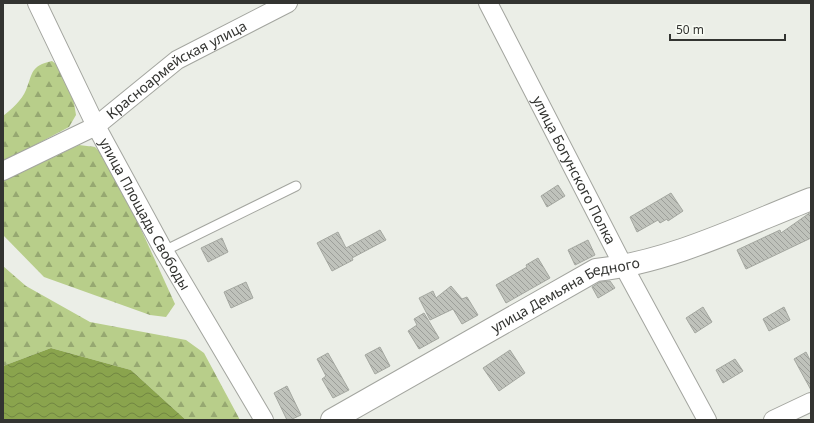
<svg xmlns="http://www.w3.org/2000/svg" width="814" height="423" font-family="'Noto Sans',sans-serif">
	<style>
		.forest { fill: url(#forest-firs) }
		.water { fill: url(#water-waves) }
		.building { fill: url(#building-back-hatch); stroke: #a4a7a0 }
		.lines { fill: none; stroke-linecap: round; stroke-linejoin: round }
		.service-casing { stroke: #a3a59f; stroke-width: 11 }
		.minor-casing { stroke: #a3a59f; stroke-width: 20 }
		.tertiary-casing { stroke: #a3a59f; stroke-width: 24 }
		.service { stroke: #fff; stroke-width: 9 }
		.minor { stroke: #fff; stroke-width: 18 }
		.tertiary { stroke: #fff; stroke-width: 22 }
		.labels { text-anchor: middle; stroke-width: 3; stroke-linejoin: round; paint-order: stroke }
		.street-label { font-size: 14px; fill: #333431; stroke: #f8fbf4 }
	</style>
	<defs>
		<pattern id="forest-firs" width="22" height="20" patternUnits="userSpaceOnUse"><rect width="22" height="20" fill="#b8ce8a"/><path d="M5 1l3.5 6h-7zM16 11l3.5 6h-7z" fill="#96a871"/></pattern>
		<pattern id="water-waves" width="16" height="10" patternUnits="userSpaceOnUse"><rect width="16" height="10" fill="#8aa44d"/><path d="M0 5q4-4 8 0t8 0" fill="none" stroke="#718641"/></pattern>
		<pattern id="building-back-hatch" width="6" height="6" patternUnits="userSpaceOnUse"><rect width="6" height="6" fill="#bfc2bb"/><path d="M-1 5l2 2M0 0l6 6M5-1l2 2" fill="none" stroke="#9c9e99"/></pattern>
	</defs>
	<rect width="100%" height="100%" fill="#ebeee7"/>
	<g class="forest">
		<path d="M52 61 61 68 72 91 76 115 69 127 3 162V116C11 110 22 100 26 90 33 73 30 66 52 61Z"/>
		<path d="M79 145 95 147 111 163 175 304 166 317 150 315 44 277 3 235V181Z"/>
		<path d="M3 266 26 286 90 322 186 340 204 353 240 420H186L131 370 51 348 3 366Z"/>
	</g>
	<path class="water" d="M51 348 131 370 186 420H3V366Z"/>
	<g class="building">
		<path d="M558 185 565 196 547 207 541 196Z"/>
		<path d="M671 193 683 211 668 221 667 219 660 223 658 220 637 232 630 217Z"/>
		<path d="M811 212V238L746 269 737 250 780 230 781 233Z"/>
		<path d="M380 230 386 240 352 258 353 260 332 271 317 243 338 232 346 248Z"/>
		<path d="M222 238 228 252 208 262 201 248Z"/>
		<path d="M588 240 595 255 575 265 568 250Z"/>
		<path d="M538 258 550 278 506 303 496 285 527 267 526 265Z"/>
		<path d="M610 281 615 288 598 298 592 287 600 282Z"/>
		<path d="M246 282 253 298 231 308 224 292Z"/>
		<path d="M451 286 462 299 467 297 478 315 462 324 453 309 430 320 419 298 433 291 436 298Z"/>
		<path d="M703 307 712 322 695 333 686 318Z"/>
		<path d="M784 307 790 320 769 331 763 319Z"/>
		<path d="M424 313 439 338 419 349 408 331 417 325 414 319Z"/>
		<path d="M380 347 390 366 375 374 365 355Z"/>
		<path d="M510 350 525 373 499 391 483 368Z"/>
		<path d="M806 352 811 362V390L794 359Z"/>
		<path d="M328 353 349 390 333 398 322 379 326 376 317 359Z"/>
		<path d="M735 359 743 371 723 383 716 370Z"/>
		<path d="M287 386 301 415 290 420H287L274 393Z"/>
	</g>
	<g class="lines">
		<defs>
			<path id="service" d="M164 251 296 186"/>
			<g id="minor">
				<path id="s1" d="M37 3 96 126 164 251 264 420"/>
				<path id="s2" d="M488 3 624 267 707 420"/>
				<path id="s3" d="M3 171 96 126 177 60 288 3"/>
				<path d="M773 420 811 402"/>
			</g>
			<g id="tertiary">
				<path id="s4" d="M332 420 596 270C670 262 742 226 811 199"/>
			</g>
		</defs>
		<use href="#service" class="service-casing"/>
		<use href="#minor" class="minor-casing"/>
		<use href="#tertiary" class="tertiary-casing"/>
		<use href="#service" class="service"/>
		<use href="#minor" class="minor"/>
		<use href="#tertiary" class="tertiary"/>
	</g>
	<g class="labels">
		<g class="street-label">
			<text dy="5" stroke="none"><textPath href="#s3" startOffset="202">Красноармейская улица</textPath></text>
			<text dy="5" stroke="none"><textPath href="#s2" startOffset="188">улица Богунского Полка</textPath></text>
			<text dy="5" stroke="none"><textPath href="#s1" startOffset="237">улица Площадь Свободы</textPath></text>
			<text dy="5" stroke="none"><textPath href="#s4" startOffset="266">улица Демьяна Бедного</textPath></text>
		</g>
	</g>
	<rect width="814" height="423" fill="none" stroke="#333431" stroke-width="8"/>
	<path d="M670 34v6h115v-6" fill="none" stroke="#333431" stroke-width="2"/>
	<text x="676" y="34" font-size="12" fill="#333431" stroke="#f8fbf4" stroke-width="3" paint-order="stroke">50 m</text>
</svg>
